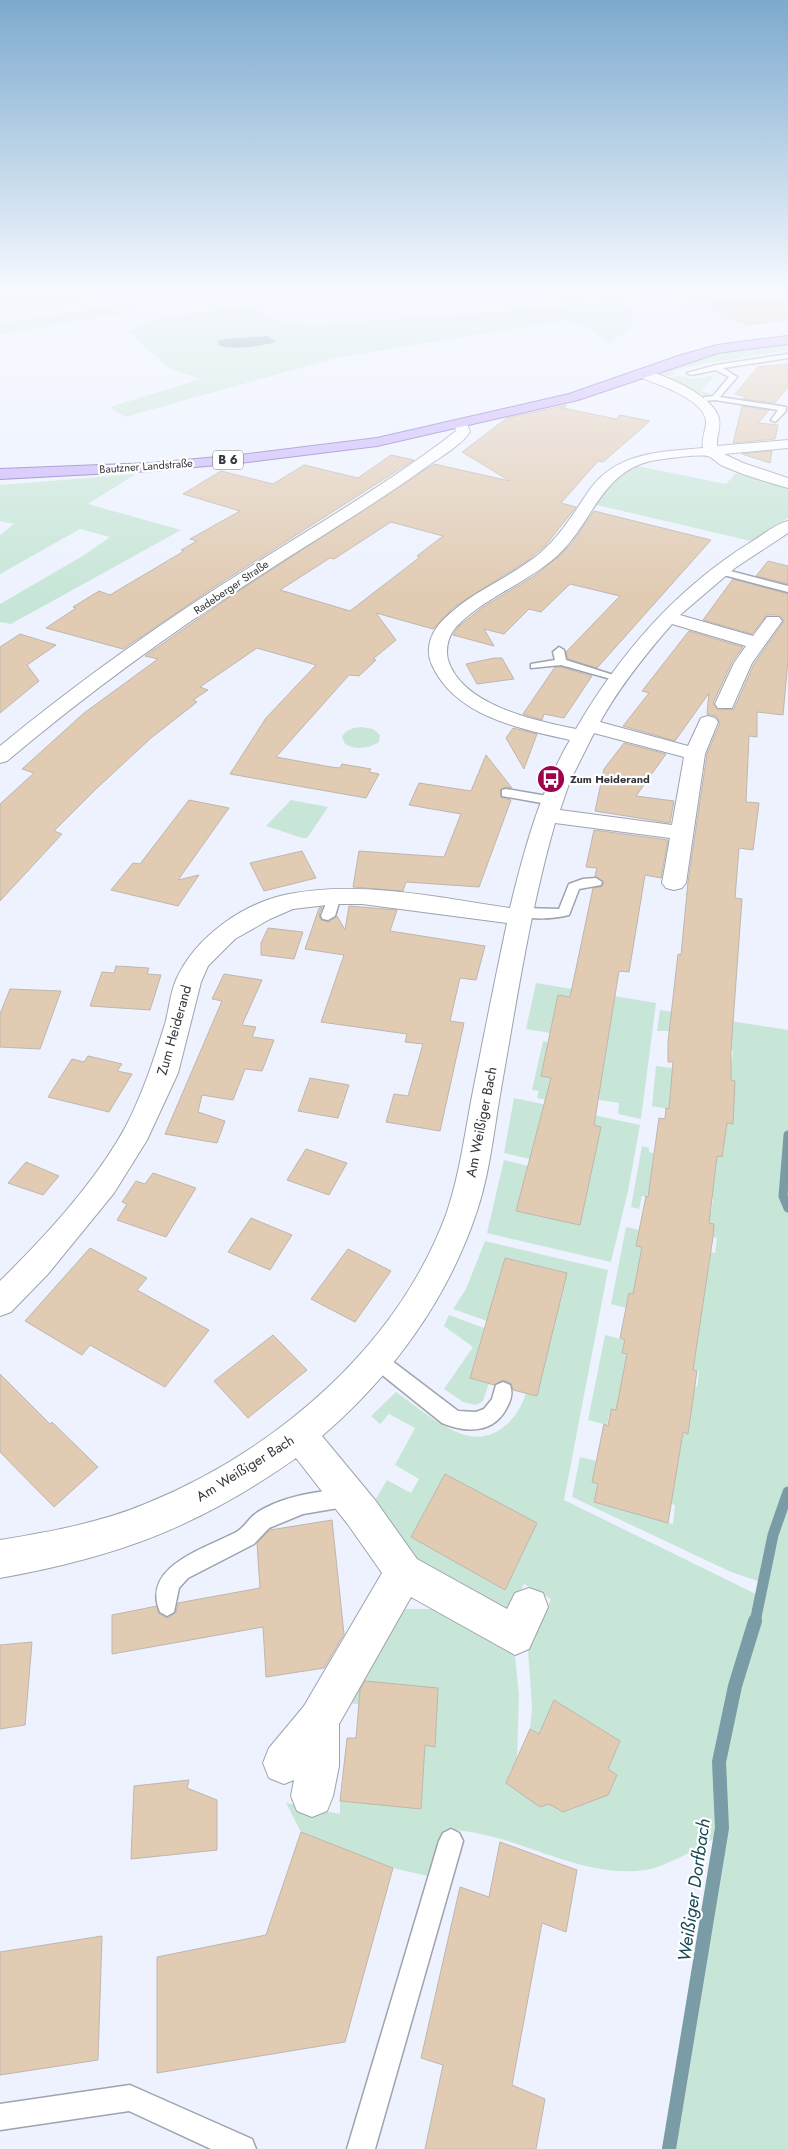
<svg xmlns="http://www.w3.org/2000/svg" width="788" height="2149" font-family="Jost,sans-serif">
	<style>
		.built { fill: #dee6f8 }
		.green { fill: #c8e6d7; fill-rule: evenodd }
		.water { fill: #7a9ca6 }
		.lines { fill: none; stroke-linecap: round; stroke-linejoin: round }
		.stream-far2 { stroke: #7a9ca6; stroke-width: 9 }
		.stream-far1 { stroke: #7a9ca6; stroke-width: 11 }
		.stream { stroke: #7a9ca6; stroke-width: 14 }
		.building { fill: #e1cbb3; stroke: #bfb6ad; fill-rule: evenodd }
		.service-casing { stroke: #9ea3ad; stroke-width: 3 }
		.minor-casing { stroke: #9ea3ad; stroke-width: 2 }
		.primary-casing { stroke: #7c65b6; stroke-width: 2 }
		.service { fill: #fff; fill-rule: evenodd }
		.minor { fill: #fff; fill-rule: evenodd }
		.primary { fill: #c7b2fb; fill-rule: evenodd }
		.labels { text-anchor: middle; stroke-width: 4.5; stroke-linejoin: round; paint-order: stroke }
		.far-street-label { font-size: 11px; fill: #34363a; stroke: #fff }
		.far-poi-label { font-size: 11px; font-weight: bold; fill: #34363a; stroke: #fff; text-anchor: start }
		.shield { fill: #fff; stroke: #717275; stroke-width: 1 }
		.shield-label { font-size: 12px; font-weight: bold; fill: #34363a }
		.street-label { font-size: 14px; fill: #34363a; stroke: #fff }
		.near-water-label { font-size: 18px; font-style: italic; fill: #154954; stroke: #fff }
	</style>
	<rect width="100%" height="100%" fill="#edf2fe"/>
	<path class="built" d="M749 292 788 293V317L742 322 735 324 733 327 696 324 676 299Z"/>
	<g class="green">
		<path d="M0 292H82L88 302 0 314Z"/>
		<path d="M535 292H598L570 293C583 301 603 303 614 292H637L622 303 632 312 631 328 610 343 580 324 560 321 339 357 125 417 110 407 201 379 172 370 127 331 158 320 184 314 254 305 269 319 315 325 570 306Z"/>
		<path d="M116 305 137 307 117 314 0 334V324Z"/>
		<path d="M788 343V350L684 367 673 372 675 375 661 377 657 374C691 351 748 348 788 343Z"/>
		<path d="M715 375 701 391 711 393 706 396 675 381 664 378 677 376 694 379Z"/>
		<path d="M632 465 726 484 738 471 767 479 788 490V518L751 541 597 505 605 486Z"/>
		<path d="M136 474 88 504 181 530 11 624 0 622V604L86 554 110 537 80 529 0 574V535L14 524 0 521V485Z"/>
		<path d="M361 727 373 729 380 735 379 742C368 749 356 750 345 744L342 737C346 729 353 728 361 727Z"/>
		<path d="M291 800 328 807 307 838H302L266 826Z"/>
		<path d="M536 983 656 1003 641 1119 618 1114 619 1103 581 1097 579 1106 537 1098 539 1091 532 1090 543 1041 548 1042 541 1076 600 1086 613 1004 558 995 550 1033 526 1029Z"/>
		<path d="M660 1010 788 1030V2149H665L718 1836C700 1847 666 1867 645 1870 577 1879 518 1833 451 1830L432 1877 393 1868 301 1832 286 1803 340 1814V1801L421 1809 425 1745 434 1747 438 1688 361 1681 359 1704 340 1703 398 1609H431L476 1630 515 1655 519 1695 517 1759 549 1804 564 1812 608 1795 617 1775 608 1769 619 1741 554 1701 539 1734 530 1729 532 1707 528 1651 551 1599 524 1584 508 1617 420 1566 374 1502 387 1480 411 1493 419 1479 395 1465 415 1428 389 1414 380 1424 371 1416 396 1392C416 1406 438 1426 462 1434 493 1445 518 1420 526 1393L537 1396 566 1273 505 1258 487 1321 453 1309 466 1289 485 1241 608 1270 564 1500 758 1595V1581L731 1572 572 1497 580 1457 596 1461 592 1482 598 1484 594 1502 673 1524 675 1505 668 1503 674 1464H678L683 1432 688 1433 691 1415 619 1395 616 1410 610 1409 607 1425 588 1420 605 1335 625 1340 622 1353 627 1354 624 1369 697 1387 699 1371 693 1370 695 1355 634 1294 629 1293 626 1308 611 1304 626 1227 639 1230 636 1245 643 1247 641 1260 707 1277 710 1262 704 1261 705 1251 715 1253 717 1238 712 1237 705 1222 706 1212 711 1213 713 1199 650 1184 647 1197 642 1196 639 1209 631 1207 642 1146 649 1148V1152L654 1153 652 1165 714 1178 716 1166 712 1155 722 1157 724 1144 720 1133 726 1134 727 1123 732 1124 734 1112 673 1110 652 1106 656 1066 672 1068V1071L734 1091 735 1081 730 1080 728 1061H732L733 1051 672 1031H657ZM445 1475 537 1523 505 1590 411 1537Z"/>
		<path d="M514 1098 640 1125 628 1191 611 1262 487 1233 504 1160 528 1166 516 1211 580 1225 601 1127 542 1114 530 1159 504 1153Z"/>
		<path d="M449 1315 484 1328 470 1378 489 1383 483 1401 476 1405 463 1402 444 1389 473 1347 444 1326Z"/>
	</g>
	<path class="water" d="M268 336 276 342C258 346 236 351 218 345V341L226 339Z"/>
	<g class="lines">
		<path class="stream-far2" d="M788 1135 783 1196 788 1208"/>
		<path class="stream-far1" d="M755 1622 773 1535 788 1492"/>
		<path class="stream" d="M669 2149 722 1828 719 1762 735 1686 755 1621"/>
	</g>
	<g class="building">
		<path d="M788 302V319L747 325 706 303Z"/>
		<path d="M788 364V387L775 403 744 399V396L735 394 758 367Z"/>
		<path d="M567 405 563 408 616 419 620 415 650 421 603 462 598 461 561 503 576 507 545 546 527 561 454 607 433 629 376 613 396 640 373 659 376 660 359 676 349 675 276 757 331 767 340 768 342 764 371 769 369 772 379 774 366 798 230 774 266 718 316 665 257 648 200 687 208 690 193 700 197 702 151 738 96 789 54 831 62 834 0 901V804L34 773 22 769 84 713 158 659 145 656 231 596 434 464 510 481 462 452 507 418ZM391 522 443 536 417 556 420 557 350 611 280 590 330 558 334 559Z"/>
		<path d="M742 406 769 410 758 423 778 425 775 439 733 443Z"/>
		<path d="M772 451 770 463 742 454Z"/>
		<path d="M391 455 414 460 216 586 123 649 46 628 76 608 73 607 99 591 110 595 184 551 181 550 197 541 190 539 240 511 183 494 221 471 273 484 304 465 358 478Z"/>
		<path d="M594 511 711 540 597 668 568 659 566 652 620 596 570 584 541 612 529 609 504 634 484 629 494 646 453 635 459 626 483 607 534 576 558 557 571 544Z"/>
		<path d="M768 561 788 566V584L756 576Z"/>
		<path d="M733 579 788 594V660L783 715 757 712V737L749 736 746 802 759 803 753 850 739 848 735 898 742 899 731 1050V1080L735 1081 733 1124 727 1123 722 1157 717 1156 709 1223 714 1224 713 1237 693 1370 697 1371 688 1434 683 1432 668 1523 594 1502 598 1484 592 1482 604 1424 608 1426 611 1409 616 1410 627 1354 622 1353 625 1340 620 1338 629 1293 633 1294 642 1247 636 1246 646 1196 648 1197 659 1118 665 1119 666 1108 669 1109 673 1062H668V1042L678 954 681 955 688 882 707 754 720 723 716 716 707 714 709 693 675 741 623 726 649 693 642 691 689 631 743 647 732 662 713 703 718 710 734 709 754 664 784 621 779 615H767L752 634 703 620Z"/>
		<path d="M20 634 56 645 27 665 39 681 0 713V647Z"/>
		<path d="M494 658H502L514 679 477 684 466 664Z"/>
		<path d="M555 667H561L592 676 564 718 544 714 542 720 523 714Z"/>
		<path d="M513 728 537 734 524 769 506 738Z"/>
		<path d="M624 743 666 754 636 796 674 801 670 823 595 811 604 769Z"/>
		<path d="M486 755 512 788 506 787 500 790 501 797 511 800 479 887 406 882 403 891 353 887 359 851 444 857 461 814 409 805 419 783 471 791Z"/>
		<path d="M189 800 229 808 178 880 199 875 178 906 111 890 133 863 140 864Z"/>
		<path d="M594 830 668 840 661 878 645 875 629 972 619 971 594 1125 601 1127 580 1225 516 1211 551 1078 541 1076 558 995 570 997 593 888 601 887 604 883 595 876 597 868 586 867Z"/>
		<path d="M302 851 316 878 264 891 250 863Z"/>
		<path d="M349 906 397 910 390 931 485 946 476 980 460 978 450 1021 464 1023 440 1131 386 1122 394 1094 408 1096 423 1044 405 1042 407 1034 321 1022 344 955 305 949 319 908 322 907 319 915 321 920 329 922 337 916 345 930Z"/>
		<path d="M268 928 303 932 294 959 261 955V943Z"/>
		<path d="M116 966 149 968 147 974 161 975 150 1010 90 1006 102 972 114 973Z"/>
		<path d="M224 974 262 980 242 1025 256 1027 252 1037 274 1040 262 1071 245 1069 233 1100 202 1095 198 1112 225 1121 217 1143 165 1134 222 1001 212 999Z"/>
		<path d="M10 989 61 991 40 1049 0 1047V1014Z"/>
		<path d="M88 1056 122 1064 117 1071 132 1074 109 1112 48 1097 72 1059 84 1062Z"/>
		<path d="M310 1078 349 1085 338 1118 298 1111Z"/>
		<path d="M306 1149 347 1163 329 1195 287 1180Z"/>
		<path d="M26 1162 59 1176 43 1195 8 1183Z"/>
		<path d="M153 1173 196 1188 166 1237 117 1220 127 1204 122 1202 136 1181 145 1184Z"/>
		<path d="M251 1218 292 1235 270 1270 228 1252Z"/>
		<path d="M90 1248 147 1278 137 1290 209 1330 165 1387 90 1345 82 1355 25 1321Z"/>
		<path d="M348 1249 391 1271 355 1322 311 1299Z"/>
		<path d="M505 1258 567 1273 537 1396 513 1390 511 1383 504 1380 494 1385 470 1378Z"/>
		<path d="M273 1335 307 1370 248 1418 214 1381Z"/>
		<path d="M0 1374 50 1424 52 1422 98 1467 54 1507 0 1452Z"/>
		<path d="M445 1474 537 1523 505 1590 411 1537Z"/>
		<path d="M332 1520 344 1634 324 1668 266 1677 263 1627 112 1654V1615L157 1606 159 1614 168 1618 176 1612 178 1603 260 1588 257 1543 270 1530Z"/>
		<path d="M32 1642 25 1725 0 1729V1645Z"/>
		<path d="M365 1681 438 1688 435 1747 425 1745 421 1809 340 1801 347 1738H356L360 1690Z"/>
		<path d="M554 1700 620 1741 608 1769 617 1775 608 1795 563 1812 549 1804 540 1807 506 1783 530 1729 539 1734Z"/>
		<path d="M189 1780 187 1788 217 1800V1850L131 1859 134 1786Z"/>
		<path d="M301 1832 393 1868 345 2042 157 2073V1957L266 1935Z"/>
		<path d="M500 1842 577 1870 566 1932 542 1923 512 2085 545 2099 536 2149H425L443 2065 421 2058 460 1887 489 1897Z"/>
		<path d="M102 1936 98 2060 0 2075V1952Z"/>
	</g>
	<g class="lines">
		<defs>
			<g id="service">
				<path d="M788 354V358L723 368 737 377 720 397 786 407V411L775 422 771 420 778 410 715 400 704 401V397L713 396 729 377 716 370 691 375 687 373 716 365Z"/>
				<path d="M719 568 788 586V592L716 573V569Z"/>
				<path d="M559 647 564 650 566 660 623 678 618 681 561 665 531 668V664L555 660 553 652Z"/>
				<path d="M506 789 553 797 559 801 553 805 502 796V790Z"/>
				<path d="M596 878 602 882 601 885 579 889 569 915C557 918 525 922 516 912L523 908 559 909 569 884 583 879Z"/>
				<path d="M335 892 341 896 335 916 328 920 323 919 321 916 329 896Z"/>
				<path d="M377 1352 383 1354 458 1411 476 1412 484 1409 492 1399 496 1385 503 1382 510 1385C513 1393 511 1400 507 1407 494 1434 466 1433 442 1423L371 1366 368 1360 371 1354Z"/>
				<path d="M349 1488 356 1491 359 1498 356 1505 303 1514 269 1528 254 1544 188 1578 179 1588 174 1612 167 1616 160 1612C140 1565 208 1548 238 1531 244 1527 248 1520 254 1515 261 1509 273 1504 281 1501 303 1493 326 1491 349 1488Z"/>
				<path d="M451 1829 459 1833 463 1841 375 2149H347L439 1841 443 1833Z"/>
				<path d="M130 2085 252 2139 256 2149H211L129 2111 0 2130V2104Z"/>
			</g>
			<g id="minor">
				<path d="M642 369C664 375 714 395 719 419 721 428 716 437 717 446L788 440V448L724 454 743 463 788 478V488C767 482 743 475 723 466 718 464 712 457 708 456 698 454 661 459 651 461 601 472 592 524 557 556 527 583 487 596 458 625 449 634 445 647 448 660 462 705 535 721 576 729 620 653 677 588 751 542 763 535 775 524 788 521V533L735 568 680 615 753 636 767 617H779L782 621 752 663 732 708H718L715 704 734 663 746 646 672 624C645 655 620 686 600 722L688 746 701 718 708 716 715 718 718 722 705 754 686 883 682 888 674 890 666 888 662 883 670 838 555 823C530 910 517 999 501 1089 494 1129 490 1172 477 1211 448 1299 392 1376 322 1436L375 1500 417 1559 507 1609 515 1593 529 1588 543 1593 548 1607 529 1649 515 1655 411 1597 339 1724V1766L333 1796 327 1811 312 1817 297 1811 291 1796 294 1780 284 1784 269 1778 263 1763 269 1748 304 1706 382 1573 349 1526 296 1458C198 1527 117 1557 0 1578V1540C49 1532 99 1523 145 1504 275 1451 398 1347 447 1212 460 1173 465 1132 473 1091 484 1035 495 979 507 923L362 904H335L293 909 270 919 235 939 208 966 201 982 178 1073 147 1140 114 1193 48 1274 11 1312 0 1316V1281C44 1238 97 1180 126 1126 143 1093 154 1059 165 1024 169 1010 170 994 176 980 195 937 243 903 289 894 362 880 438 898 510 908 524 850 540 791 570 740 520 729 455 716 432 665 424 648 432 630 445 618 472 591 510 578 539 554 559 537 572 516 586 495 613 452 658 452 703 448 701 438 707 429 706 420 702 398 656 384 637 376L636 373 637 370ZM594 733 684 757 672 825 560 810 570 781Z"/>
				<path d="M461 420 466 421 470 432C461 445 442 456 429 465 376 504 319 537 264 573 174 630 88 693 7 761L0 763V746C79 681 163 621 250 567 319 523 391 482 456 431L454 424Z"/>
			</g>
			<path id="primary" d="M788 336V344L718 353 578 400 377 446 240 463 151 471 0 479V469L151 463 240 455 377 438 569 394 681 355 717 345Z"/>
		</defs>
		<use href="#service" class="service-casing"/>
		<use href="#minor" class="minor-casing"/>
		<use href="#primary" class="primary-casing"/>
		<use href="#service" class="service"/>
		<use href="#minor" class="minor"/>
		<use href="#primary" class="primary"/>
	</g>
	<linearGradient id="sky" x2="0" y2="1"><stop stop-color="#7caace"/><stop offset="0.49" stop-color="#f7f9ff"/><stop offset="1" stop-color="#f7f9ff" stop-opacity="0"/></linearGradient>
	<rect width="788" height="593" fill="url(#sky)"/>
	<defs>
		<symbol id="bus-disc" viewBox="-11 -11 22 22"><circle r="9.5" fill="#9e044b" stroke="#fff"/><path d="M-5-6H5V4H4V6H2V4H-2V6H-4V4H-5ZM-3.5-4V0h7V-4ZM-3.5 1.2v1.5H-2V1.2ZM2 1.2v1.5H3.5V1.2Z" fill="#fff"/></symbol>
	</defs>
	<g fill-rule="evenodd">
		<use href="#bus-disc" x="535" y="763" width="32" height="32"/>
	</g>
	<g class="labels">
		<g class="far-street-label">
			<text transform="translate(146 466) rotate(-4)" y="4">Bautzner Landstraße</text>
			<text transform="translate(231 587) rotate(-34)" y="4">Radeberger Straße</text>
		</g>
		<g class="far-poi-label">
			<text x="570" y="783">Zum Heiderand</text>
		</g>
		<rect class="shield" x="213" y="450.5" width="30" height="19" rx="4"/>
		<g class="shield-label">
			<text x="228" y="464">B 6</text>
		</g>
		<g class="street-label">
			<text transform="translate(174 1030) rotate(-74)" y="5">Zum Heiderand</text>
			<text transform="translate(481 1122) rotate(-79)" y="5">Am Weißiger Bach</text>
			<text transform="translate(245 1468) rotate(-32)" y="5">Am Weißiger Bach</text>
		</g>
		<g class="near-water-label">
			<text transform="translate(694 1890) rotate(-82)" y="6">Weißiger Dorfbach</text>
		</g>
	</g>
</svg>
